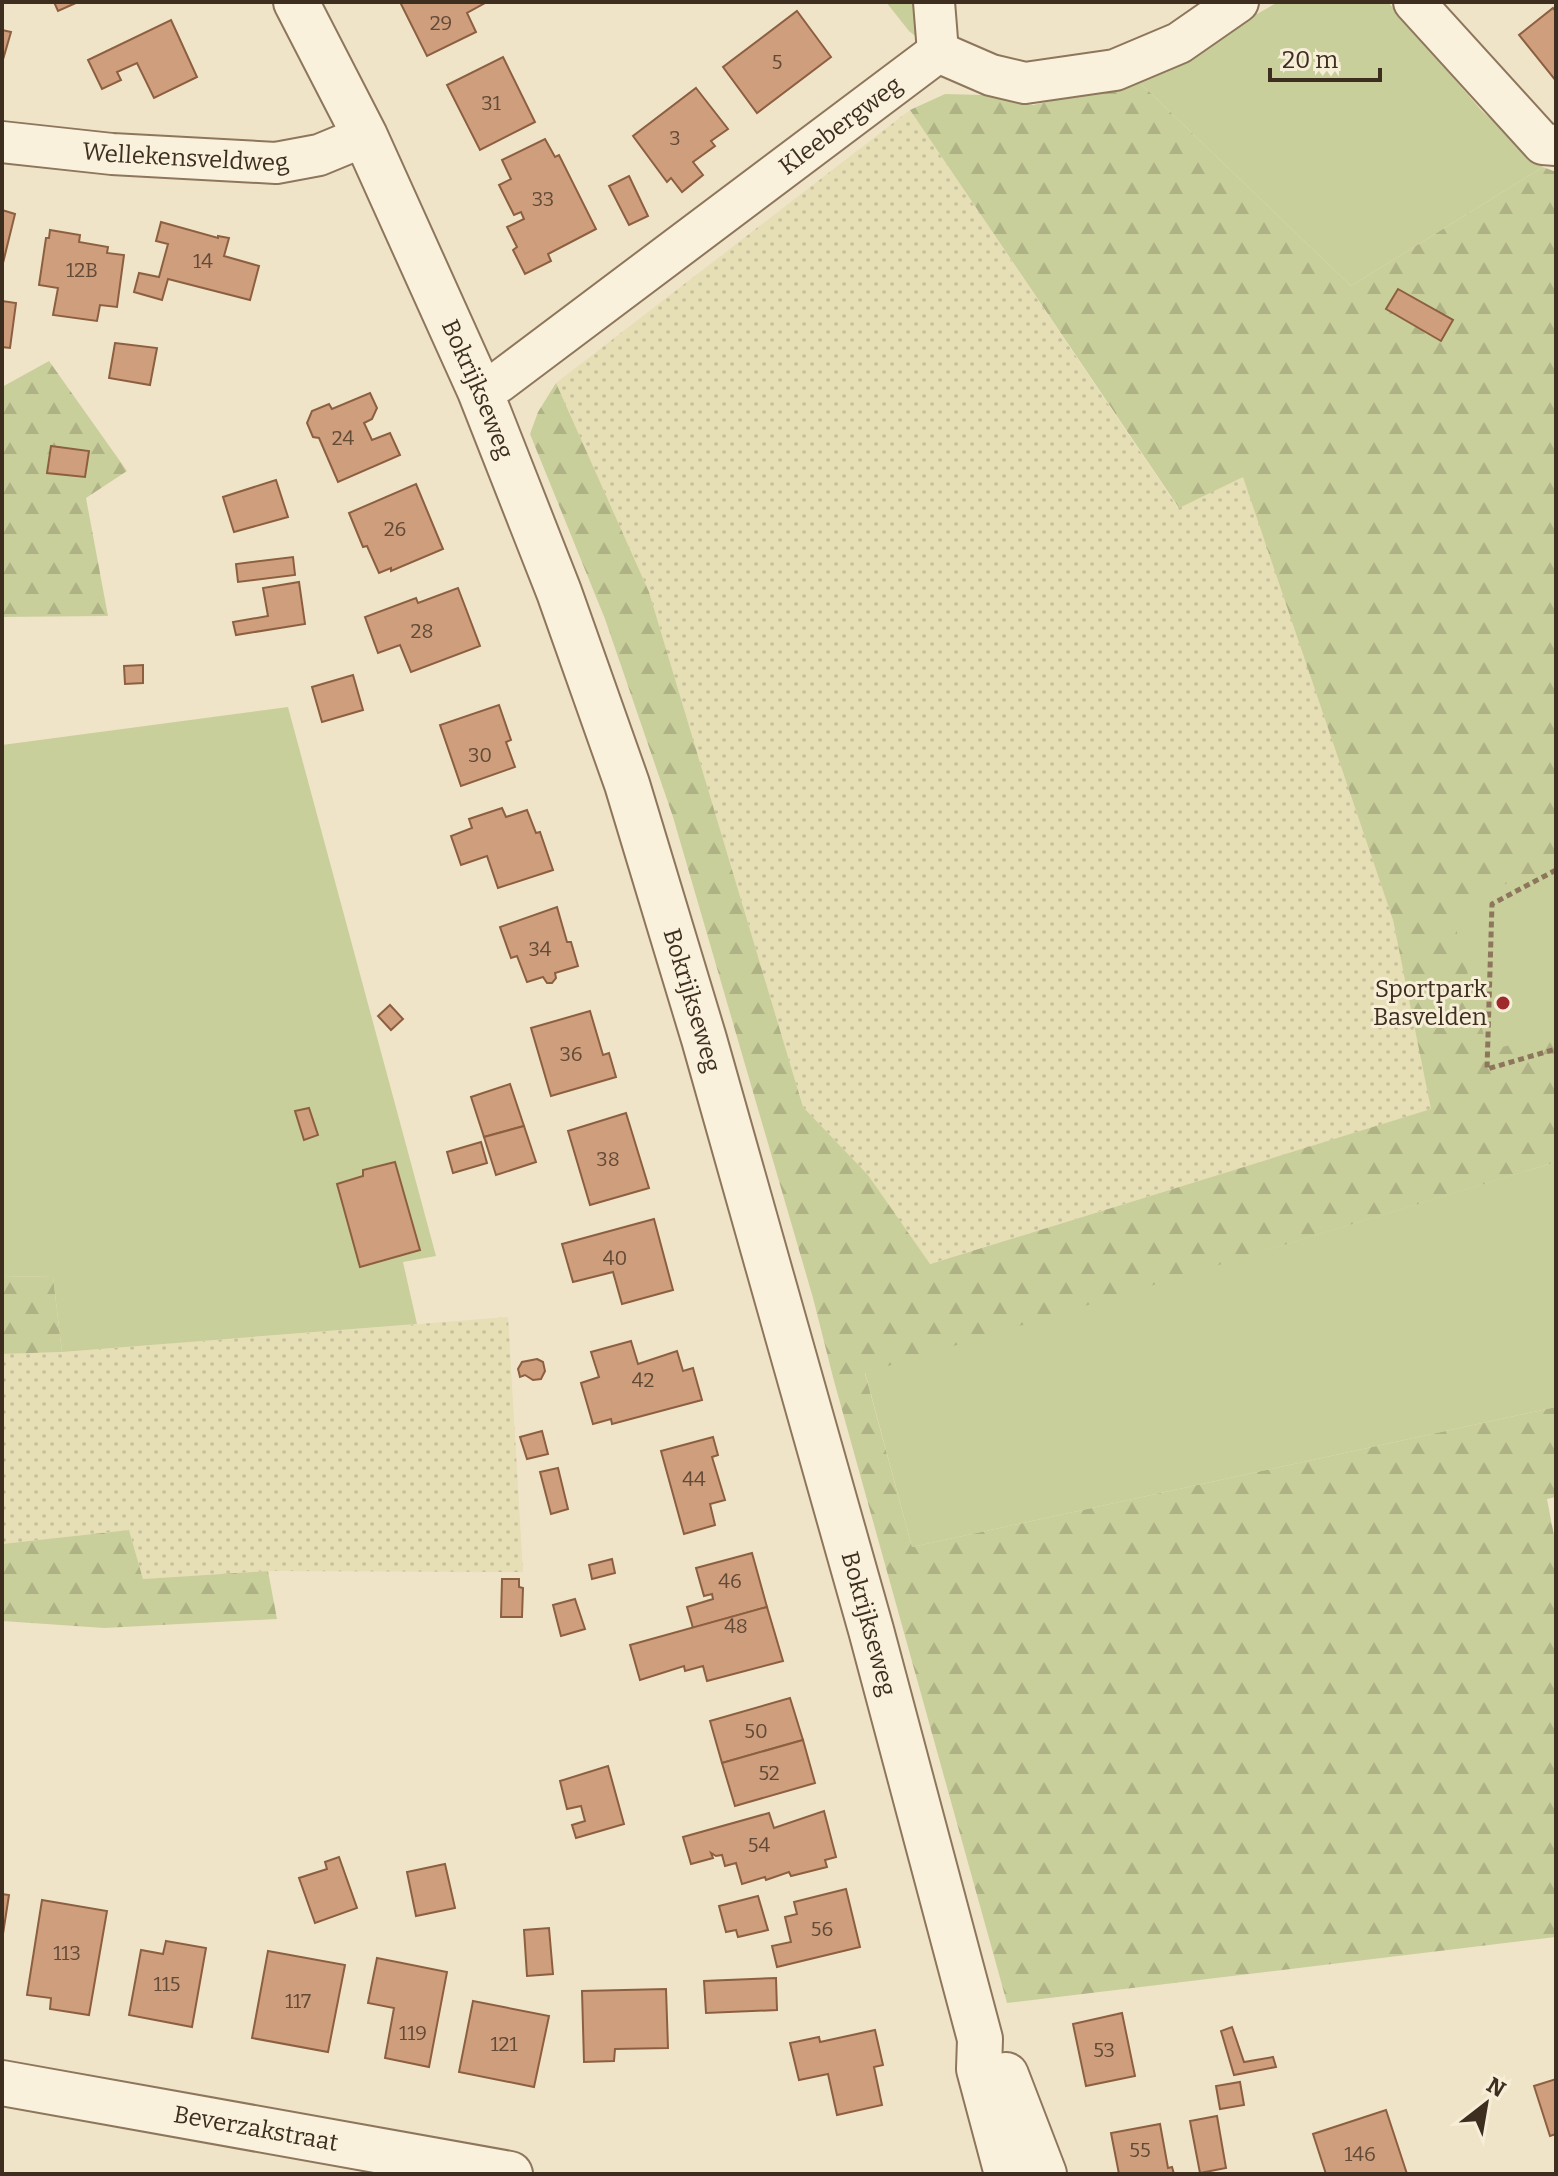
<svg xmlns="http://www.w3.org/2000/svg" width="1558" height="2176" font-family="Bitter,serif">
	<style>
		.farmland { fill: url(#farmland-dots) }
		.grass { fill: #c9cf9b }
		.forest { fill: url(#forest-firs) }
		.building { fill: #cf9f7d; stroke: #8d5f41; stroke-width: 2 }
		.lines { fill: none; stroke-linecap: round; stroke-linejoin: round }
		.minor-casing { stroke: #8d765c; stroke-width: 44 }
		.tertiary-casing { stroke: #8d765c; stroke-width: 48 }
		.path { stroke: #8d765c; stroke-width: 5; stroke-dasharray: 6 4; stroke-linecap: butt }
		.minor { stroke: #faf1dc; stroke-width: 40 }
		.tertiary { stroke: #faf1dc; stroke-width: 44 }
		.poi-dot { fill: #9e2a2b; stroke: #f7eed8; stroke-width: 3 }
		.labels { text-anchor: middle; stroke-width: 6; stroke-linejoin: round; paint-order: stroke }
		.number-label { font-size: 20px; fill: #624a37 }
		.street-label { font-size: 24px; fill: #3d2e20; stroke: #f7eed8 }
		.poi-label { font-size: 24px; fill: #3d2e20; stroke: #f7eed8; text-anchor: end }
	</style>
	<defs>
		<pattern id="farmland-dots" width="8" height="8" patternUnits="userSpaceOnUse" patternTransform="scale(2)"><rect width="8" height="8" fill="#e6deb5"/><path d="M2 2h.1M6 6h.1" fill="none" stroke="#c6bf9b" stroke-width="1.8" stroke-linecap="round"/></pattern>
		<pattern id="forest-firs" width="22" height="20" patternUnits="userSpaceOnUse" patternTransform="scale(2)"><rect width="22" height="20" fill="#c9cf9b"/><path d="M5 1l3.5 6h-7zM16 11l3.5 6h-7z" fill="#aeb285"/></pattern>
	</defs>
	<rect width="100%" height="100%" fill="#f0e4c8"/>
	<g class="farmland">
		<path d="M910 110 1178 508 1243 476 1393 920 1432 1109 929 1264 868 1175 803 1107 649 592 556 383Z"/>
		<path d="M508 1317 523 1572 268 1571 143 1579 129 1530 2 1544V1354L62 1352Z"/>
	</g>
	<g class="grass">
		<path d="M886 2H921L919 39 909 31Z"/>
		<path d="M1278 2H1388L1482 111 1543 167 1351 286 1138 81Z"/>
		<path d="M288 707 436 1256 403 1262 417 1324 62 1352 53 1277 2 1276V745Z"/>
		<path d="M1556 835V1106L1466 1136 1438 901Z"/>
		<path d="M1556 1162V1407L912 1547 865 1372Z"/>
	</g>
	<g class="forest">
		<path d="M1138 81 1351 286 1543 167 1556 172V868L1449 902 1488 1051 1556 1032V1162L865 1373 912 1547 1556 1407V1497L1547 1499 1556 1546V1937L1007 2003 834 1381 813 1298 673 817 605 619 530 434 538 412 556 383 649 592 803 1107 868 1175 930 1264 1431 1109 1393 920 1243 477 1179 508 910 110 945 94 983 95 1033 105Z"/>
		<path d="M49 361 127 471 86 498 108 616 2 617V387Z"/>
		<path d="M2 1276 53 1277 62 1352 2 1354Z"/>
		<path d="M129 1530 143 1579 268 1571 277 1619 104 1628 2 1621V1544Z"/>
	</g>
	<g class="building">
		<path d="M54 2H78L58 11Z"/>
		<path d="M400 2H484L485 3 467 13 476 32 427 56Z"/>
		<path d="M1553 8 1556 12V81L1519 35Z"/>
		<path d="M797 11 831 57 757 113 723 67Z"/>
		<path d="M171 20 197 77 154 98 137 63 117 72 121 80 102 89 88 60Z"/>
		<path d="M2 30 11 32 2 63Z"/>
		<path d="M503 57 535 122 480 150 447 85Z"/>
		<path d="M696 88 728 129 711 141 715 146 693 162 703 175 682 192 671 178 667 182 633 136Z"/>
		<path d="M545 139 555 157 559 155 596 229 548 254 551 261 525 274 513 250 517 247 507 227 524 219 521 212 514 215 499 185 511 179 502 160Z"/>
		<path d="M629 176 648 216 629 225 609 186Z"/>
		<path d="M2 210 15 214 2 267Z"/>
		<path d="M161 222 218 238V236L229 238 224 256 259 266 250 300 168 279 162 300 134 292 139 273 159 277 168 244 156 241Z"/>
		<path d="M50 230 80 235 79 242 108 247 107 253 124 255 117 307 100 305 97 321 53 315 58 288 39 285 46 238H49Z"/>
		<path d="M1398 289 1453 320 1441 341 1386 309Z"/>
		<path d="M2 301 16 303 10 348 2 347Z"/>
		<path d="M115 343 157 348 150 385 109 378Z"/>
		<path d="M370 393 377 408 372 419 364 423 372 440 390 433 400 455 338 482 319 438 313 437 307 423 312 411 329 404 332 409Z"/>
		<path d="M51 446 89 451 85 477 47 473Z"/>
		<path d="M276 480 288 517 234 532 223 497Z"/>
		<path d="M416 484 443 549 391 571V568L379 573 367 546 363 547 349 513Z"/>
		<path d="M293 557 295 575 238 582 236 564Z"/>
		<path d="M299 582 305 624 236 635 233 622 268 616 263 588Z"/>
		<path d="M458 588 480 646 411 672 400 645 378 653 365 617 416 598 418 603Z"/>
		<path d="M143 665V683L125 684 124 666Z"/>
		<path d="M353 675 363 710 322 722 312 687Z"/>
		<path d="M499 705 511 740 506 742 515 767 461 786 440 725Z"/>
		<path d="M502 808 506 817 527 810 536 833 540 832 553 870 498 888 487 856 461 865 451 836 472 828 469 819Z"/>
		<path d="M557 907 567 942H571L578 966 555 973 556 978 552 983H547L543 977 527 982 517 956 511 958 500 927Z"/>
		<path d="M390 1005 403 1019 391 1030 378 1016Z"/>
		<path d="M590 1011 603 1055 609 1053 616 1077 551 1096 531 1028Z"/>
		<path d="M510 1084 524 1126 484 1137 471 1097Z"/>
		<path d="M309 1108 318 1135 304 1140 295 1111Z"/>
		<path d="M626 1113 649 1188 590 1205 568 1131Z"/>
		<path d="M524 1126 536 1162 496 1175 484 1137Z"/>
		<path d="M481 1142 487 1163 453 1173 447 1152Z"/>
		<path d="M395 1162 420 1250 360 1267 337 1184 363 1176V1170Z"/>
		<path d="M654 1219 673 1290 622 1304 613 1272 573 1282 562 1244Z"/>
		<path d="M631 1341 638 1364 677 1351 683 1371 693 1368 702 1400 612 1424 611 1419 593 1424 581 1383 599 1377 591 1352Z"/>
		<path d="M537 1359 543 1362 545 1371 541 1379 533 1380 525 1375 520 1377 518 1369 522 1362Z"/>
		<path d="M542 1431 548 1454 527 1459 520 1437Z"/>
		<path d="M713 1437 718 1455 712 1457 725 1500 710 1504 715 1525 684 1534 661 1451Z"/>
		<path d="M558 1468 568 1509 551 1514 540 1472Z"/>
		<path d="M752 1553 767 1607 693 1628 687 1607 713 1599 712 1594 704 1596 696 1568Z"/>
		<path d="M612 1559 615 1573 592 1579 589 1565Z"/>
		<path d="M502 1579H519V1587L523 1588 522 1617H501Z"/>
		<path d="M575 1599 585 1629 561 1636 553 1605Z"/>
		<path d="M767 1607 783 1661 707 1681 703 1666 685 1671 684 1666 640 1680 630 1645Z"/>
		<path d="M790 1698 803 1740 722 1763 710 1721Z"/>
		<path d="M803 1740 815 1783 735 1806 722 1763Z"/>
		<path d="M608 1766 624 1824 576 1838 572 1825 585 1821 581 1806 567 1809 560 1781Z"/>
		<path d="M824 1811 836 1857 825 1860 827 1867 791 1876 789 1872 766 1880 765 1877 742 1884 736 1863 725 1866 722 1855 716 1856 711 1853 713 1858 691 1864 683 1837 769 1813 774 1828Z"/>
		<path d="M339 1857 357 1908 315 1923 299 1878 327 1869 325 1862Z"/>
		<path d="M445 1864 455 1908 416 1916 407 1872Z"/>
		<path d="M846 1889 860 1947 777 1967 772 1946 791 1942 785 1917 797 1914 794 1902Z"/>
		<path d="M2 1894 9 1895 2 1940Z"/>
		<path d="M758 1896 768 1930 738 1937 736 1930 726 1932 719 1906Z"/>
		<path d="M42 1900 107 1911 89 2015 50 2009 51 1998 27 1995Z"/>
		<path d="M549 1928 553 1974 527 1976 524 1930Z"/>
		<path d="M166 1941 206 1948 192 2027 129 2015 141 1950 163 1954Z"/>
		<path d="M268 1951 345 1965 328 2052 252 2038Z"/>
		<path d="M377 1958 447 1972 429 2067 385 2058 394 2008 368 2003Z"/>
		<path d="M776 1978 777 2010 706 2013 704 1981Z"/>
		<path d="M666 1989 668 2048 615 2049 614 2061 584 2062 582 1991Z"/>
		<path d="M473 2001 549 2016 534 2087 459 2072Z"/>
		<path d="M1122 2013 1135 2076 1086 2086 1073 2024Z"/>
		<path d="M1232 2027 1244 2062 1273 2057 1276 2067 1234 2075 1221 2031Z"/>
		<path d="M875 2030 883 2065 874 2067 882 2105 837 2115 828 2074 799 2080 790 2043 819 2037 820 2042Z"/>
		<path d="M1556 2079V2134L1550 2136 1534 2086Z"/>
		<path d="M1240 2082 1244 2105 1220 2109 1216 2086Z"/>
		<path d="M1386 2110 1407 2174H1326L1313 2134Z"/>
		<path d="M1217 2116 1226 2168 1200 2173 1190 2121Z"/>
		<path d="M1160 2124 1168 2168 1172 2167 1174 2174H1119L1111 2133Z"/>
	</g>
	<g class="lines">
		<defs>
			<g id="minor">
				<path d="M934 2 938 52"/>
				<path d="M1414 2 1543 144 1556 145"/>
				<path id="s1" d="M2 142 112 154 276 163 319 155 365 136"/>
				<path id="s2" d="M480 391 499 382 938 52 991 75 1025 83 1115 70 1179 43 1238 2"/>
			</g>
			<g id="tertiary">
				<path id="s3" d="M296 2 365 136 480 391 559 592 627 784 704 1039 871 1630 980 2039 979 2069 1007 2174"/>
				<path d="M1006 2075 1044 2174"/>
				<path id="s4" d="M2 2083 510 2174"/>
			</g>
		</defs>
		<use href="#minor" class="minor-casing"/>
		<use href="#tertiary" class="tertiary-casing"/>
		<path class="path" d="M1556 870 1492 904 1487 1069 1556 1049"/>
		<use href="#minor" class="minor"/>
		<use href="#tertiary" class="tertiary"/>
	</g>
	<circle class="poi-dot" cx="1503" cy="1003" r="8"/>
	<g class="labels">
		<g class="number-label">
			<text x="441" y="30">29</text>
			<text x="777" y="69">5</text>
			<text x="491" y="110">31</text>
			<text x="675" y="145">3</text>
			<text x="543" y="206">33</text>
			<text x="203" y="268">14</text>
			<text x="82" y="277">12B</text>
			<text x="343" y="445">24</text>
			<text x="395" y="536">26</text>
			<text x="422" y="638">28</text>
			<text x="480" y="762">30</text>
			<text x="540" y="956">34</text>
			<text x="571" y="1061">36</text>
			<text x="608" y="1166">38</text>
			<text x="615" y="1265">40</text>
			<text x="643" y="1387">42</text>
			<text x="694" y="1486">44</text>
			<text x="730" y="1588">46</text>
			<text x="736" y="1633">48</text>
			<text x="756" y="1738">50</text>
			<text x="769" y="1780">52</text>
			<text x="759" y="1852">54</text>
			<text x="822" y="1936">56</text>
			<text x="67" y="1960">113</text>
			<text x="167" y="1991">115</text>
			<text x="298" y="2008">117</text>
			<text x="413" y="2040">119</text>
			<text x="504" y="2051">121</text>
			<text x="1104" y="2057">53</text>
			<text x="1140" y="2157">55</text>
			<text x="1360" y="2161">146</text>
		</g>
		<g class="street-label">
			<text dy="8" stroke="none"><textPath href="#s2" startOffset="448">Kleebergweg</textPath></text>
			<text dy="8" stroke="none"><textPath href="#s1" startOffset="184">Wellekensveldweg</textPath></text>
			<text dy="8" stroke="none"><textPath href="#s3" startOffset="428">Bokrijkseweg</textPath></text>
			<text dy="8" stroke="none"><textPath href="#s3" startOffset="1076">Bokrijkseweg</textPath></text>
			<text dy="8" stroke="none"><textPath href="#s3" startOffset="1724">Bokrijkseweg</textPath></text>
			<text dy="8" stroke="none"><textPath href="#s4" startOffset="258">Beverzakstraat</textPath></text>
		</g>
		<g class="poi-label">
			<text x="1487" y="997">Sportpark<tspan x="1487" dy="28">Basvelden</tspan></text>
		</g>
	</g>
	<rect width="1558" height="2176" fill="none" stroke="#3d2e20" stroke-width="8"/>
	<g transform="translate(1486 2104) rotate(31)" stroke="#f7eed8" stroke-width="6" paint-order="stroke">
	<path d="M0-6L14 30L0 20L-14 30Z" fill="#3d2e20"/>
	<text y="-12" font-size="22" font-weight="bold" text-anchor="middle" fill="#3d2e20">N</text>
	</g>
	<path d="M1270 68v12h110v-12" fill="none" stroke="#3d2e20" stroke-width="4"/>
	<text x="1282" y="68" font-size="24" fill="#3d2e20" stroke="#f7eed8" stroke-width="6" paint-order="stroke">20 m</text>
</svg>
